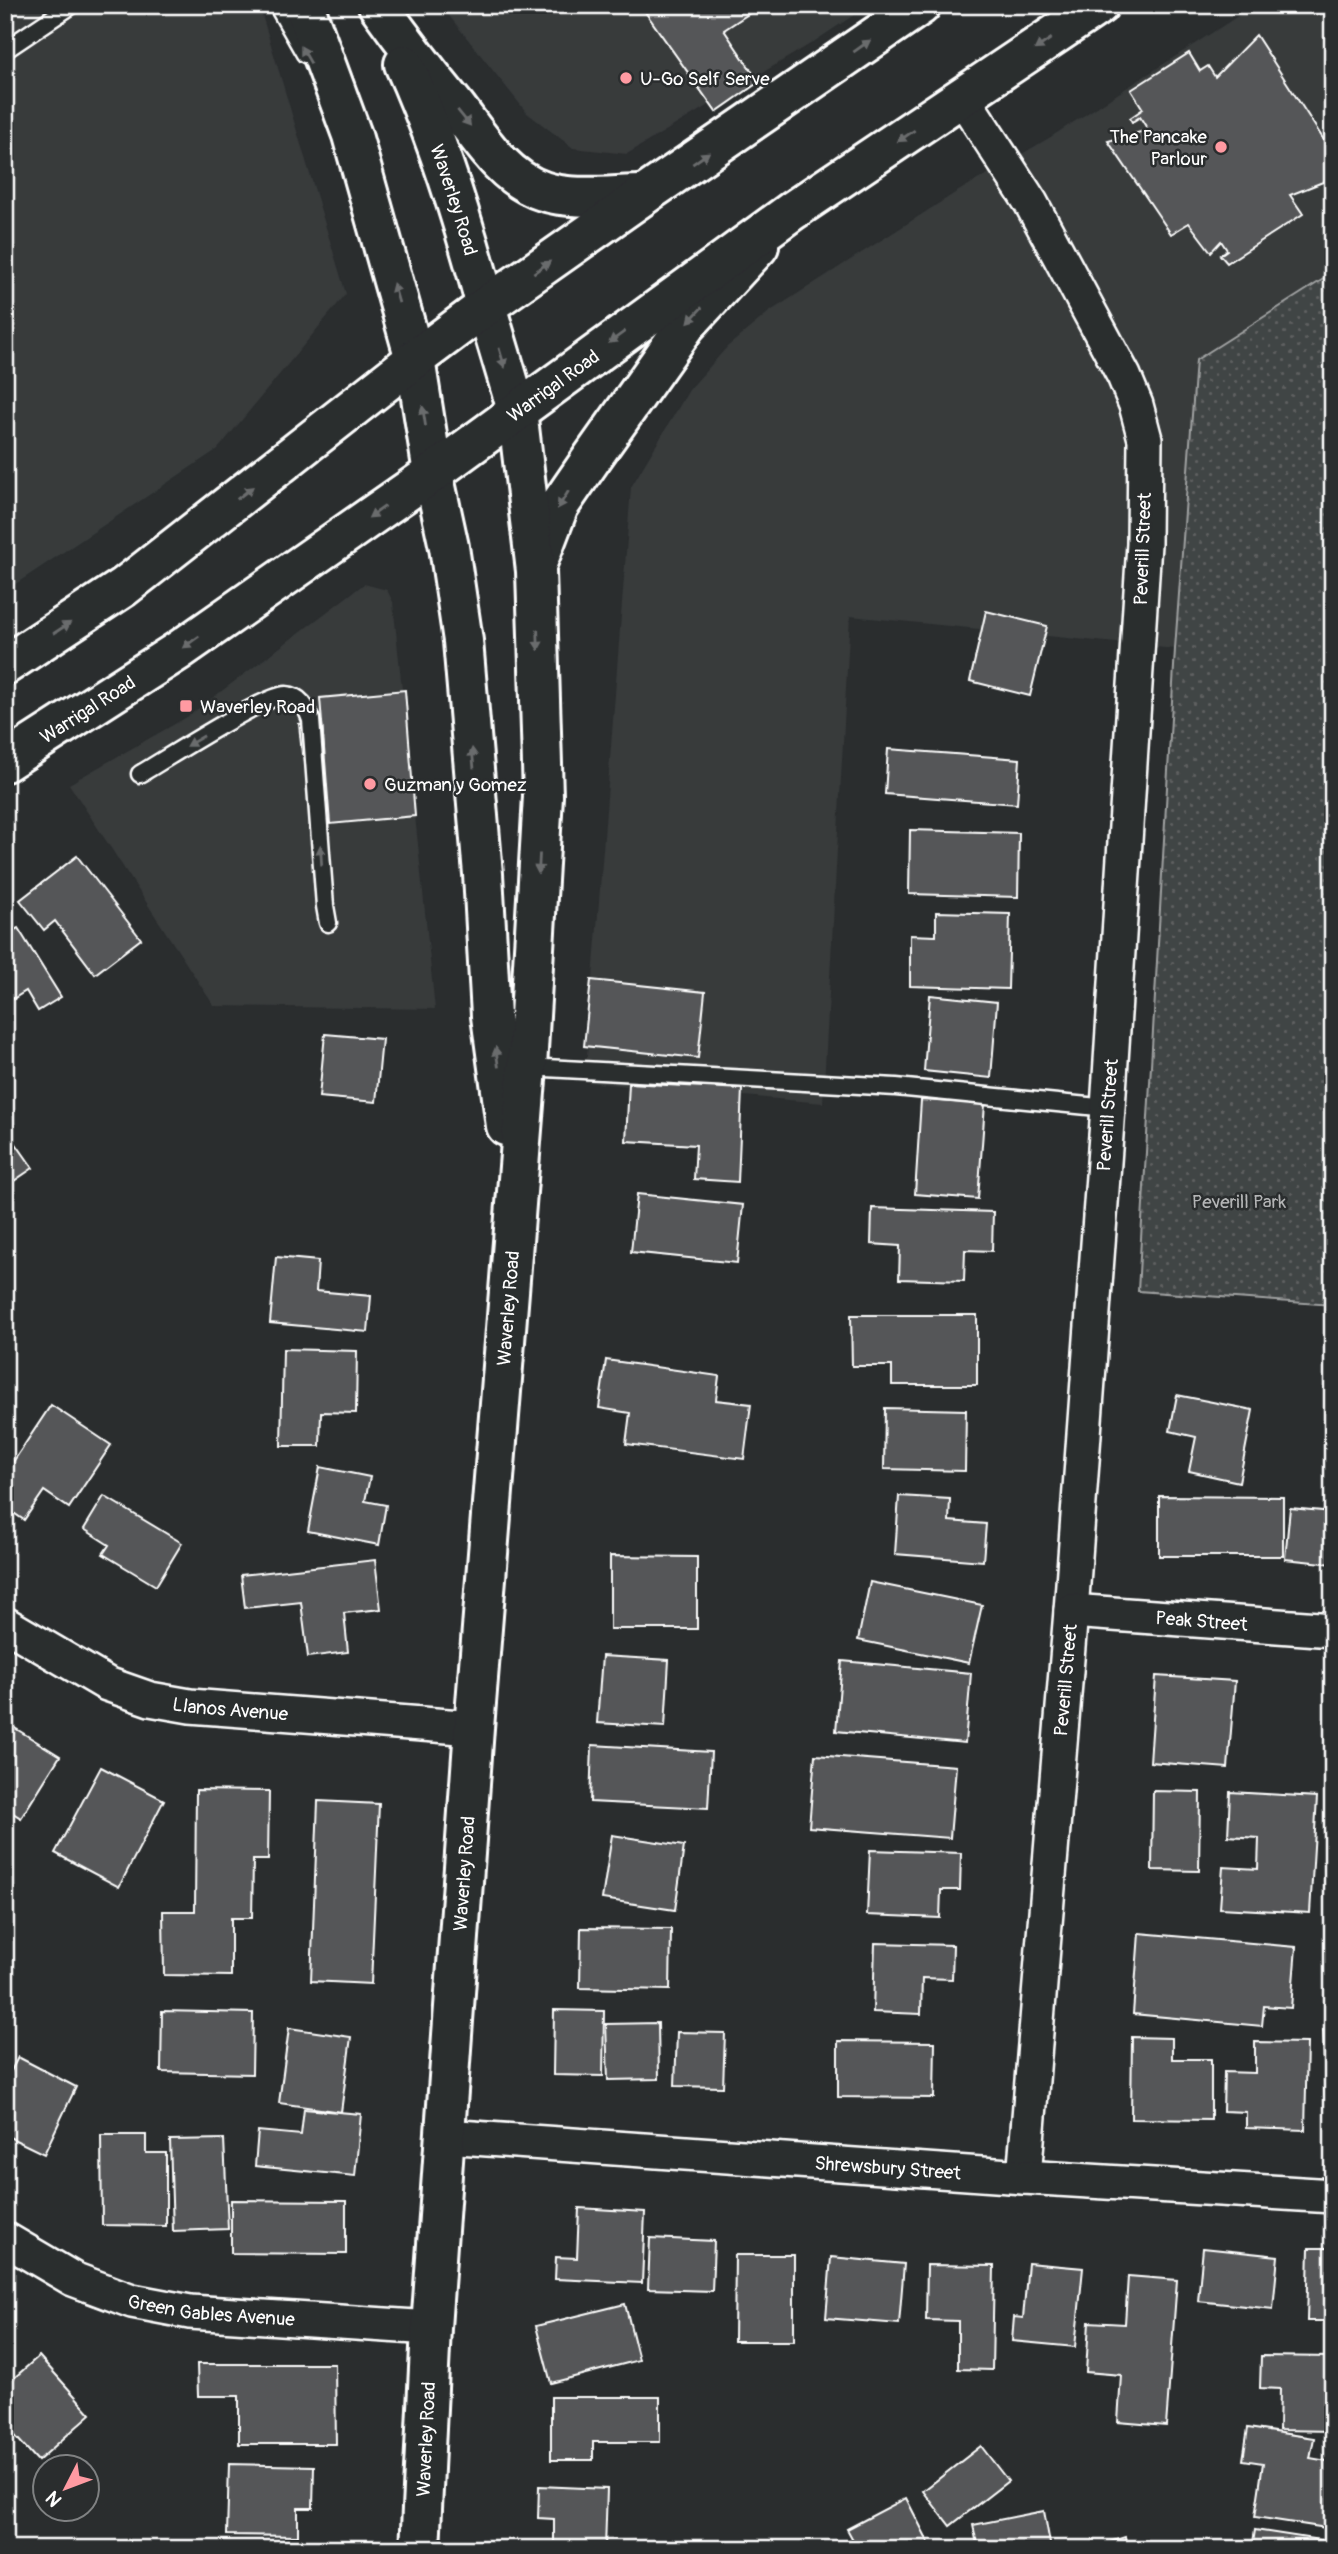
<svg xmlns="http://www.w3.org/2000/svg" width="1338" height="2554" font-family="Pangolin,sans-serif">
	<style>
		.built { fill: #373a3b }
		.park { fill: url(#park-dots); stroke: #a0a2a2; stroke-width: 2 }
		.building { fill: #555758; stroke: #fff; stroke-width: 2 }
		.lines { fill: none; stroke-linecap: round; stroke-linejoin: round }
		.service-casing { stroke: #fff; stroke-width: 21 }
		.minor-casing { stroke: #fff; stroke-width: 38 }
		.primary-casing { stroke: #fff; stroke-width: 44 }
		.trunk-casing { stroke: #fff; stroke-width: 44 }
		.service { stroke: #2a2d2e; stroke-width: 16 }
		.minor { stroke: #2a2d2e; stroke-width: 33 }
		.primary { stroke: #2a2d2e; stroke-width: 38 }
		.trunk { stroke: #2a2d2e; stroke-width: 38 }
		.oneway { fill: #6a6c6d }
		.poi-dot { fill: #ff9aa2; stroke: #2a2d2e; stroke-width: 2.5 }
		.labels { text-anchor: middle; stroke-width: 5; stroke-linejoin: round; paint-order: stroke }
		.poi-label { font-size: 19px; fill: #fff; stroke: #2a2d2e; text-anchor: start }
		.street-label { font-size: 19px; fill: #fff; stroke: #2a2d2e }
		.park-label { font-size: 19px; fill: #b3b4b5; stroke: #2a2d2e }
	</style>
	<defs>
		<pattern id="park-dots" width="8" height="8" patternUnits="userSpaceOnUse" patternTransform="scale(1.75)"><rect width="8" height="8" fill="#414445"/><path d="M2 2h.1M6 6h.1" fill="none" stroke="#5e6061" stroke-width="1.8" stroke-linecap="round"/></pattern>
	</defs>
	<rect width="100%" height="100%" fill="#2a2d2e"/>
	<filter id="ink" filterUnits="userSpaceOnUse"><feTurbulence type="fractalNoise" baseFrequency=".0143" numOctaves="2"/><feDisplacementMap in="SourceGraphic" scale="14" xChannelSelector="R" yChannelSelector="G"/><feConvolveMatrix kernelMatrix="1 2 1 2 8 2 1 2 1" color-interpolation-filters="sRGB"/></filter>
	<g filter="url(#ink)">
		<g class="built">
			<path d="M5 5H259L346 294 218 449 5 591Z"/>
			<path d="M444 5H869L812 43 627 154 573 148 527 113 442 7Z"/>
			<path d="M1255 5H1333V273L1196 360 1175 649 850 616 823 1103 585 1082 631 487 689 390 727 347 769 312 955 193 1049 138Z"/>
			<path d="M364 584 387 590 393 602 435 1009 214 1006 69 784 187 717Z"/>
		</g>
		<path class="park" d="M1333 273V1305L1138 1291 1175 649 1196 360Z"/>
		<g class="building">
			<path d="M643 5H762L724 30 759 82 716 112 641 6Z"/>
			<path d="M1256 35 1333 154V178L1290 195 1303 214 1227 263 1220 255 1227 250 1221 241 1211 252 1189 223 1171 234 1108 141 1148 130 1140 117 1132 122 1130 118 1143 109 1131 90 1189 53 1200 71 1208 66 1215 77Z"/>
			<path d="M986 611 1047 626 1030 696 970 681Z"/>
			<path d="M405 690 415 816 330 824 320 698Z"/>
			<path d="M322 722 324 752 302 754 299 724Z"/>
			<path d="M888 749 1020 759 1017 804 885 794Z"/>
			<path d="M910 830 1019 833 1018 897 909 894Z"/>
			<path d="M77 856 141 939 95 974 55 921 44 930 20 900Z"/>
			<path d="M936 912 1010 914 1008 989 910 986V935L936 936Z"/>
			<path d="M18 928 61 997 38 1011 26 991 5 1004V935Z"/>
			<path d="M591 980 705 992 698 1058 584 1046Z"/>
			<path d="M930 995 997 1002 991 1078 924 1071Z"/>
			<path d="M325 1034 382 1039 376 1102 319 1097Z"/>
			<path d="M629 1083 742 1089 738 1182 694 1179 696 1145 626 1141Z"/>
			<path d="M921 1100 985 1104 978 1199 915 1194Z"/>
			<path d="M5 1128 33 1168 5 1187Z"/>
			<path d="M637 1194 743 1205 737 1263 631 1252Z"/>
			<path d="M872 1208 993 1212 992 1251 965 1250 964 1281 899 1279 900 1246 871 1244Z"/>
			<path d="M276 1257 318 1261 316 1291 371 1296 368 1332 270 1323Z"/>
			<path d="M851 1315H977V1385H892V1366H852Z"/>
			<path d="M283 1349 357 1351 356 1413 321 1412 320 1446H281Z"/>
			<path d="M606 1360 719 1376 716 1400 751 1404 744 1459 626 1444 630 1413 599 1408Z"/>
			<path d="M1177 1395 1253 1410 1239 1482 1189 1471 1196 1437 1170 1431Z"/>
			<path d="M51 1405 111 1445 69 1508 44 1491 24 1520 5 1507V1474Z"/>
			<path d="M885 1408 966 1410 965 1471 884 1469Z"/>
			<path d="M320 1467 370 1477 365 1501 386 1505 379 1545 308 1531Z"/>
			<path d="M104 1496 182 1543 156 1586 103 1554 109 1545 84 1529Z"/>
			<path d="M899 1496 950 1499 949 1521 986 1524 983 1561 895 1554Z"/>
			<path d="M1159 1496 1283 1497V1556H1159Z"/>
			<path d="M1290 1508 1333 1512V1564L1285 1559Z"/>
			<path d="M610 1556 697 1557V1629H610Z"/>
			<path d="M375 1560 381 1609 344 1613 348 1652 308 1657 301 1602 245 1608 241 1575Z"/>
			<path d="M870 1582 982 1605 969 1663 858 1640Z"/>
			<path d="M602 1656 669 1660 665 1727 597 1723Z"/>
			<path d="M842 1661 971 1673 965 1743 836 1731Z"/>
			<path d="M1156 1676 1235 1681 1228 1768 1150 1762Z"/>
			<path d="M5 1722 60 1756 21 1818 5 1808Z"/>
			<path d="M592 1745 711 1752 708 1808 590 1802Z"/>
			<path d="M815 1755 956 1766 950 1838 809 1827Z"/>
			<path d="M101 1767 164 1800 119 1887 55 1853Z"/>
			<path d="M196 1790 269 1791 268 1860H253L252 1918H231V1976L164 1975 163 1911H195Z"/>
			<path d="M1153 1791 1200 1792 1199 1871 1152 1870Z"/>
			<path d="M1230 1792 1317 1797 1310 1913 1220 1908 1223 1867 1258 1869 1259 1838 1228 1836Z"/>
			<path d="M318 1801 379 1804 371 1984 311 1981Z"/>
			<path d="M612 1835 684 1846 675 1910 602 1899Z"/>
			<path d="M870 1850 961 1853 960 1890H941L940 1918 867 1915Z"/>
			<path d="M581 1928 671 1929 670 1990 580 1988Z"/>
			<path d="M1139 1933 1296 1947 1291 2008 1264 2006 1262 2026 1133 2014Z"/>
			<path d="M875 1943 953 1945 952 1979 922 1978 921 2014 873 2012Z"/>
			<path d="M554 2010 604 2011 603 2076 553 2075Z"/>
			<path d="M162 2011 253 2013 252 2074 161 2072Z"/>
			<path d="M658 2023 659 2079 608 2080 606 2024Z"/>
			<path d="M289 2028 351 2037 341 2112 279 2103Z"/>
			<path d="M1333 2029V2095H1325L1323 2030Z"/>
			<path d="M677 2032 725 2033 723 2087 675 2086Z"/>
			<path d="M1132 2037 1172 2038V2059H1211V2120L1131 2119Z"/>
			<path d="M838 2041 935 2042 934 2098 838 2097Z"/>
			<path d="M1255 2042 1307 2043 1305 2130 1246 2128V2112L1223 2111 1224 2072 1255 2073Z"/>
			<path d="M18 2057 76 2087 44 2154 5 2135V2127L12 2114 5 2111V2083Z"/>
			<path d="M304 2109 361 2114 355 2176 255 2166 258 2131 301 2135Z"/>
			<path d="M101 2135H146V2153H166V2226L102 2225Z"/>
			<path d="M224 2139 228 2229 173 2231 170 2140Z"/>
			<path d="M231 2200 346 2201V2254L231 2253Z"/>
			<path d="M579 2208 645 2212 642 2283 555 2279 556 2257 577 2258Z"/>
			<path d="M650 2238 714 2241 712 2291 648 2289Z"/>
			<path d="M1203 2248 1278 2256 1273 2309 1198 2301Z"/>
			<path d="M1309 2248H1333V2321H1307Z"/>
			<path d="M735 2255H794V2341H734Z"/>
			<path d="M831 2257 904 2264 899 2324 826 2318Z"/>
			<path d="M1028 2263 1083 2268 1075 2347 1012 2341 1014 2317 1023 2318Z"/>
			<path d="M927 2265 994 2266 992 2370 958 2369V2321L926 2320Z"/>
			<path d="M1128 2276 1177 2280 1166 2426 1118 2422 1121 2375 1086 2372 1089 2322 1125 2324Z"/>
			<path d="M625 2304 639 2360 551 2383 536 2326Z"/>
			<path d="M39 2356 91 2414 38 2461 5 2425V2386Z"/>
			<path d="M1261 2356 1333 2357V2431L1279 2430 1280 2389 1260 2388Z"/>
			<path d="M197 2364H335L336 2444H239V2396H198Z"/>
			<path d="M551 2397H660V2442H593V2460H551Z"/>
			<path d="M1248 2428 1314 2438 1310 2458 1333 2462V2529L1255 2517 1263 2463 1243 2460Z"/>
			<path d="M981 2446 1008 2481 950 2526 923 2491Z"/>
			<path d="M229 2464 314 2466 313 2508H298V2536L227 2535Z"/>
			<path d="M539 2486 607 2489 605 2549H554V2519L538 2518Z"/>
			<path d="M906 2498 932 2549H858L847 2529Z"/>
			<path d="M1044 2511 1051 2549H978L973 2525Z"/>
			<path d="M1255 2530 1333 2542V2549H1252Z"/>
			<path d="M1125 2537 1128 2549H1088Z"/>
		</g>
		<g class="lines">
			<defs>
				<g id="service">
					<path d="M277 5 305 54"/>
					<path d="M5 50 72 5"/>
					<path d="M140 774C164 760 266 694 286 695 301 696 306 707 311 720L325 906 328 923"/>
					<path d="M527 1067 896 1087 1108 1108"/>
				</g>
				<g id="minor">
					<path d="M963 98 1031 203 1124 376 1136 405 1145 439 1144 544 1108 1108 1071 1611 1024 2177"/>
					<path id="s1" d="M1071 1611 1333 1630"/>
					<path id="s2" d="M5 1624 107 1684 150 1699 190 1706 474 1728"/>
					<path id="s3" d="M445 2136 1024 2177 1333 2196"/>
					<path id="s4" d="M5 2239 73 2279 132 2301 190 2312 431 2328"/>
				</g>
				<g id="primary">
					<path d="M304 5 352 135 415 359"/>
					<path d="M378 5C403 40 429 74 456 107 479 137 504 179 543 191 573 201 612 195 644 195"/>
					<path id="s5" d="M404 64C439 142 464 223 486 306"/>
					<path d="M433 473 449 547 463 641 483 874 491 1016 506 1126"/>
					<path d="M538 561 559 506 592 458 686 325 759 246"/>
					<path id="s6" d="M420 2549 431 2328 474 1728 527 1067 543 796 536 571 517 410"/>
				</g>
				<g id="trunk">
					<path d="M486 306 517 410"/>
					<path d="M415 359 433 473"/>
					<path d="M5 665 124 587 415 359 486 306 644 195 921 5"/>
					<path id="s7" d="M5 762 178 651 433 473 792 211 1099 5"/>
				</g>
			</defs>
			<use href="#service" class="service-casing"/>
			<use href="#minor" class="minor-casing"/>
			<use href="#primary" class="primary-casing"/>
			<use href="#trunk" class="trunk-casing"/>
			<use href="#service" class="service"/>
			<use href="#minor" class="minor"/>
			<use href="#primary" class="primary"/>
			<use href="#trunk" class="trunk"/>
		</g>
		<defs><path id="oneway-solid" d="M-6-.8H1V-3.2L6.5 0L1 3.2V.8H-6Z" transform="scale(1.75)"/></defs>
		<g class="oneway">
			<use href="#oneway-solid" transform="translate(1043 44) rotate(146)"/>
			<use href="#oneway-solid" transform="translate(862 46) rotate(-35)"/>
			<use href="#oneway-solid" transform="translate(306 55) rotate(-120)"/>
			<use href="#oneway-solid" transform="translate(464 118) rotate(51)"/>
			<use href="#oneway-solid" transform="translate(906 136) rotate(146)"/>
			<use href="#oneway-solid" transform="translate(701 158) rotate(-35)"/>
			<use href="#oneway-solid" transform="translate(542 267) rotate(-35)"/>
			<use href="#oneway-solid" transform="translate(396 293) rotate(-106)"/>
			<use href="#oneway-solid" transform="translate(695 315) rotate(133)"/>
			<use href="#oneway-solid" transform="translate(617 337) rotate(144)"/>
			<use href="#oneway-solid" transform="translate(502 358) rotate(73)"/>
			<use href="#oneway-solid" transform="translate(424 416) rotate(-99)"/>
			<use href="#oneway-solid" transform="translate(245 493) rotate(-38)"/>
			<use href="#oneway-solid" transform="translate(563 500) rotate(122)"/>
			<use href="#oneway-solid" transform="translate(377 512) rotate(145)"/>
			<use href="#oneway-solid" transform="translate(62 628) rotate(-33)"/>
			<use href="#oneway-solid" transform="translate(538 640) rotate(88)"/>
			<use href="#oneway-solid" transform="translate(191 642) rotate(145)"/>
			<use href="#oneway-solid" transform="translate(195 741) rotate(150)"/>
			<use href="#oneway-solid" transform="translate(473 758) rotate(-95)"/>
			<use href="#oneway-solid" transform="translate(321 855) rotate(-94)"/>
			<use href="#oneway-solid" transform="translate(539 864) rotate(93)"/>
			<use href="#oneway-solid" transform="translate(497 1057) rotate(-98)"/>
		</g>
	</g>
	<g class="poi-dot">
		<circle cx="626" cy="78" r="7"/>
		<circle cx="1221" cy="147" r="7"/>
		<rect x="179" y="699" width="14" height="14" rx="3.5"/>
		<circle cx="370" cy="784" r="7"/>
	</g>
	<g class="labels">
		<g class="poi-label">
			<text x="640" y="85">U-Go Self Serve</text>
			<text x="1207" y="143" text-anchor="end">The Pancake<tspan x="1207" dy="22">Parlour</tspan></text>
			<text x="200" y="713">Waverley Road</text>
			<text x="384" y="791">Guzman y Gomez</text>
		</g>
		<g class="street-label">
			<text dy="7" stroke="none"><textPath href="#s5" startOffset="145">Waverley Road</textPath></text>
			<text dy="7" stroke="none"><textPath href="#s7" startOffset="665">Warrigal Road</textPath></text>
			<text transform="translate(1142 549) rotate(-88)" y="7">Peverill Street</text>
			<text dy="7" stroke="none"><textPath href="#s7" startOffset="98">Warrigal Road</textPath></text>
			<text transform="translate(1107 1115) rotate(-86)" y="7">Peverill Street</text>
			<text dy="7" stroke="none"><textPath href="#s6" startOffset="1244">Waverley Road</textPath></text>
			<text dy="7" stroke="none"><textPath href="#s1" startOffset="131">Peak Street</textPath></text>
			<text transform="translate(1065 1680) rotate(-85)" y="7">Peverill Street</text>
			<text dy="7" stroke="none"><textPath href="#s2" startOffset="245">Llanos Avenue</textPath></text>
			<text dy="7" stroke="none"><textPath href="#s6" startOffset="677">Waverley Road</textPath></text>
			<text dy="7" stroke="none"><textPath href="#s3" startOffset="444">Shrewsbury Street</textPath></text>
			<text dy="7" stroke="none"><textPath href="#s4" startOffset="222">Green Gables Avenue</textPath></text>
			<text dy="7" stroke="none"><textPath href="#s6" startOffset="110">Waverley Road</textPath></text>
		</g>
		<g class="park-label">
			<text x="1239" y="1208">Peverill Park</text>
		</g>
	</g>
	<rect width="1338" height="2554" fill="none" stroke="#2a2d2e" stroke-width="28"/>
	<rect x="14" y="14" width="1310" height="2526" fill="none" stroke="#fff" stroke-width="2.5" filter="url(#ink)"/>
	<g transform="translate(66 2488) rotate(228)"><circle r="33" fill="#2a2d2e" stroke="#7f8182" stroke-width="2"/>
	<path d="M0-5L12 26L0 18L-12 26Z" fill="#ff9aa2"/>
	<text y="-10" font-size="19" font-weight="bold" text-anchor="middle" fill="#ffffff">N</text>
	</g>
</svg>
